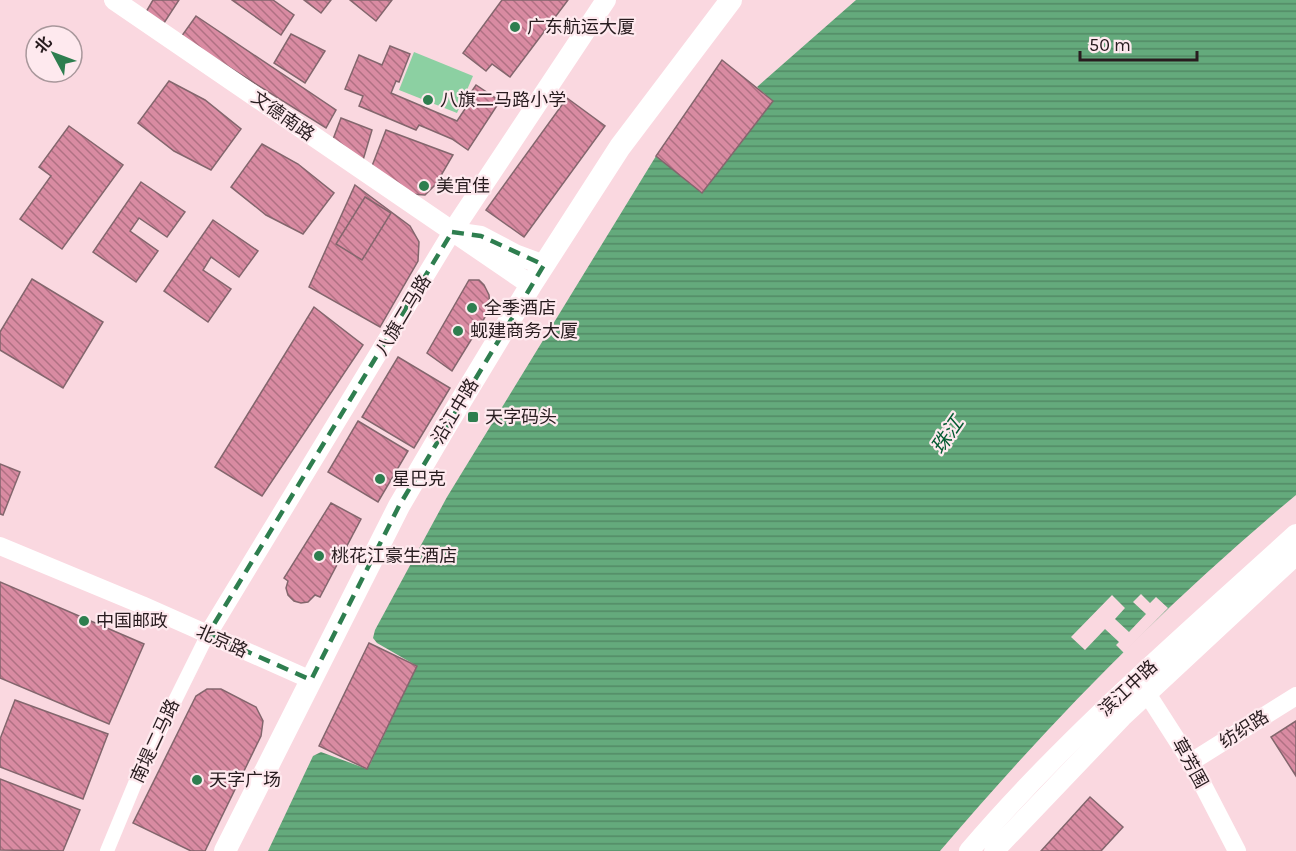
<svg xmlns="http://www.w3.org/2000/svg" width="1296" height="851" font-family="Karla,'Noto Sans SC',sans-serif">
	<style>
		.grass { fill: #8cd0a2 }
		.water { fill: url(#water-rules) }
		.pier { fill: #fad8e0 }
		.building { fill: url(#building-back-hatch); stroke: #83666d; stroke-width: 1.5 }
		.lines { fill: none; stroke-linecap: round; stroke-linejoin: round }
		.minor { stroke: #fff; stroke-width: 14 }
		.tertiary { stroke: #fff; stroke-width: 18 }
		.secondary { stroke: #fff; stroke-width: 20 }
		.primary { stroke: #fff; stroke-width: 22 }
		.marked { fill: none; stroke: #2e7e4f; stroke-width: 4.5; stroke-dasharray: 12 8; stroke-linejoin: round }
		.poi-dot { fill: #2e7e4f; stroke: #fee9ee; stroke-width: 2 }
		.labels { text-anchor: middle; stroke-width: 4.5; stroke-linejoin: round; paint-order: stroke }
		.poi-label { font-size: 18px; fill: #281c1f; stroke: #fee9ee; text-anchor: start }
		.street-label { font-size: 18px; fill: #281c1f; stroke: #fee9ee }
		.water-label { font-size: 20px; font-style: italic; fill: #035a30; stroke: #fee9ee }
	</style>
	<defs>
		<pattern id="water-rules" width="6" height="5" patternUnits="userSpaceOnUse" patternTransform="scale(1.5)"><rect width="6" height="5" fill="#64aa7c"/><path d="M0 2.5h6" fill="none" stroke="#528a65"/></pattern>
		<pattern id="building-back-hatch" width="6" height="6" patternUnits="userSpaceOnUse" patternTransform="scale(1.5)"><rect width="6" height="6" fill="#d98ba2"/><path d="M-1 5l2 2M0 0l6 6M5-1l2 2" fill="none" stroke="#b07183"/></pattern>
	</defs>
	<rect width="100%" height="100%" fill="#fad8e0"/>
	<path class="grass" d="M414 52 473 76 457 113 399 90Z"/>
	<path class="water" d="M856 0H1296V495C1167 602 1049 723 940 851H268L313 756 321 752 367 769 370 764 417 666 377 643 373 638 375 630 447 497 656 156 702 192 773 101 757 87Z"/>
	<path class="pier" d="M1141 594 1150 603 1156 597 1168 608 1124 653 1116 645 1119 642 1105 629 1085 650 1071 637 1112 595 1125 608 1115 619 1129 632 1146 614 1133 602Z"/>
	<g class="building">
		<path d="M153 0H179L164 23 146 12Z"/>
		<path d="M232 0H273L294 15 281 35Z"/>
		<path d="M304 0H331L321 13Z"/>
		<path d="M350 0H392L376 21Z"/>
		<path d="M502 0H568L510 77 492 64 486 71 463 53Z"/>
		<path d="M196 16 336 110 326 128 181 37Z"/>
		<path d="M291 34 325 51 305 83 274 63Z"/>
		<path d="M390 46 410 54 399 82 396 81 391 93 457 121 469 103 465 101 476 85 500 101 468 150 452 139 419 125 416 130 359 106 363 96 345 89 359 55 382 65Z"/>
		<path d="M722 60 773 101 702 193 656 156Z"/>
		<path d="M169 81 205 100 241 129 211 170 174 151 138 123Z"/>
		<path d="M567 98 605 126 524 237 486 210Z"/>
		<path d="M341 118 372 130 363 160 332 142Z"/>
		<path d="M69 126 123 165 62 249 20 219 51 176 39 167Z"/>
		<path d="M386 130 453 155 436 184 425 195 410 194 372 166Z"/>
		<path d="M262 144 298 164 334 193 303 234 266 215 231 187Z"/>
		<path d="M141 182 185 212 167 237 139 218 130 231 158 251 136 282 93 252Z"/>
		<path d="M355 185 410 226 419 242 418 261 380 327 309 287Z"/>
		<path d="M365 197 391 213 362 260 336 244Z"/>
		<path d="M213 220 258 251 239 277 211 257 203 270 231 289 208 322 164 291Z"/>
		<path d="M32 279 103 322 63 388 0 350V332Z"/>
		<path d="M469 280H479L484 285 489 295 490 309 452 371 427 353Z"/>
		<path d="M314 307 363 345 262 496 215 467Z"/>
		<path d="M398 357 450 388 414 448 362 417Z"/>
		<path d="M358 421 408 451 378 502 328 472Z"/>
		<path d="M0 464 20 472 3 515 0 514Z"/>
		<path d="M331 503 361 519 320 597 315 595 308 602 301 603 294 601 288 595 286 588 288 581 284 578Z"/>
		<path d="M0 582 144 644 109 724 0 678Z"/>
		<path d="M369 643 417 666 367 769 319 746Z"/>
		<path d="M207 689H221L256 707 263 721 261 736 205 851H191L133 823 196 696Z"/>
		<path d="M15 700 108 734 83 799 0 767V739Z"/>
		<path d="M1296 721V776L1271 737Z"/>
		<path d="M0 779 80 810 63 851 0 850Z"/>
		<path d="M1090 797 1123 827 1101 851H1041Z"/>
	</g>
	<g class="lines">
		<path class="minor" d="M107 851 141 769 208 634"/>
		<g class="tertiary">
			<path d="M0 546 142 605 311 680"/>
			<path d="M208 634 452 232"/>
			<path d="M1139 681 1191 762 1237 851"/>
			<path d="M1191 762 1296 696"/>
		</g>
		<g class="secondary">
			<path d="M114 0 531 285"/>
			<path d="M452 232 606 0"/>
			<path d="M467 234 481 236 517 255 544 265"/>
			<path d="M969 851C1067 736 1184 636 1296 534"/>
			<path d="M994 851 1122 717 1296 555"/>
		</g>
		<path class="primary" d="M225 851 399 506 447 424 531 285 620 147 731 0"/>
	</g>
	<path class="marked" d="M452 232 481 236 544 265 399 506 311 680 208 634Z"/>
	<g class="poi-dot">
		<circle cx="515" cy="27" r="6"/>
		<circle cx="428" cy="100" r="6"/>
		<circle cx="424" cy="186" r="6"/>
		<circle cx="472" cy="308" r="6"/>
		<circle cx="458" cy="331" r="6"/>
		<rect x="467" y="411" width="12" height="12" rx="3"/>
		<circle cx="380" cy="479" r="6"/>
		<circle cx="319" cy="556" r="6"/>
		<circle cx="84" cy="621" r="6"/>
		<circle cx="197" cy="780" r="6"/>
	</g>
	<g class="labels">
		<g class="poi-label">
			<text x="527" y="33">广东航运大厦</text>
			<text x="440" y="106">八旗二马路小学</text>
			<text x="436" y="192">美宜佳</text>
			<text x="484" y="314">全季酒店</text>
			<text x="470" y="337">蚬建商务大厦</text>
			<text x="485" y="423">天字码头</text>
			<text x="392" y="485">星巴克</text>
			<text x="331" y="562">桃花江豪生酒店</text>
			<text x="96" y="627">中国邮政</text>
			<text x="209" y="786">天字广场</text>
		</g>
		<g class="street-label">
			<text transform="translate(283 116) rotate(35)" y="6">文德南路</text>
			<text transform="translate(403 315) rotate(-59)" y="6">八旗二马路</text>
			<text transform="translate(455 411) rotate(-59)" y="6">沿江中路</text>
			<text transform="translate(222 641) rotate(24)" y="6">北京路</text>
			<text transform="translate(1128 688) rotate(-43)" y="6">滨江中路</text>
			<text transform="translate(1244 729) rotate(-32)" y="6">纺织路</text>
			<text transform="translate(155 741) rotate(-65)" y="6">南堤二马路</text>
			<text transform="translate(1190 763) rotate(61)" y="6">草芳围</text>
		</g>
		<g class="water-label">
			<text transform="translate(947 435) rotate(-55)" y="7">珠江</text>
		</g>
	</g>
	<g transform="translate(54 54) rotate(311)"><circle r="28" fill="#fee9ee" stroke="#a8979b" stroke-width="1.5"/>
	<path d="M0-4.5L10 22L0 15L-10 22Z" fill="#2e7e4f"/>
	<text y="-9" font-size="16" font-weight="bold" text-anchor="middle" fill="#281c1f">北</text>
	</g>
	<path d="M1080 51v9h117v-9" fill="none" stroke="#281c1f" stroke-width="3"/>
	<text x="1089" y="51" font-size="18" fill="#281c1f" stroke="#fee9ee" stroke-width="4.5" paint-order="stroke">50 m</text>
</svg>
